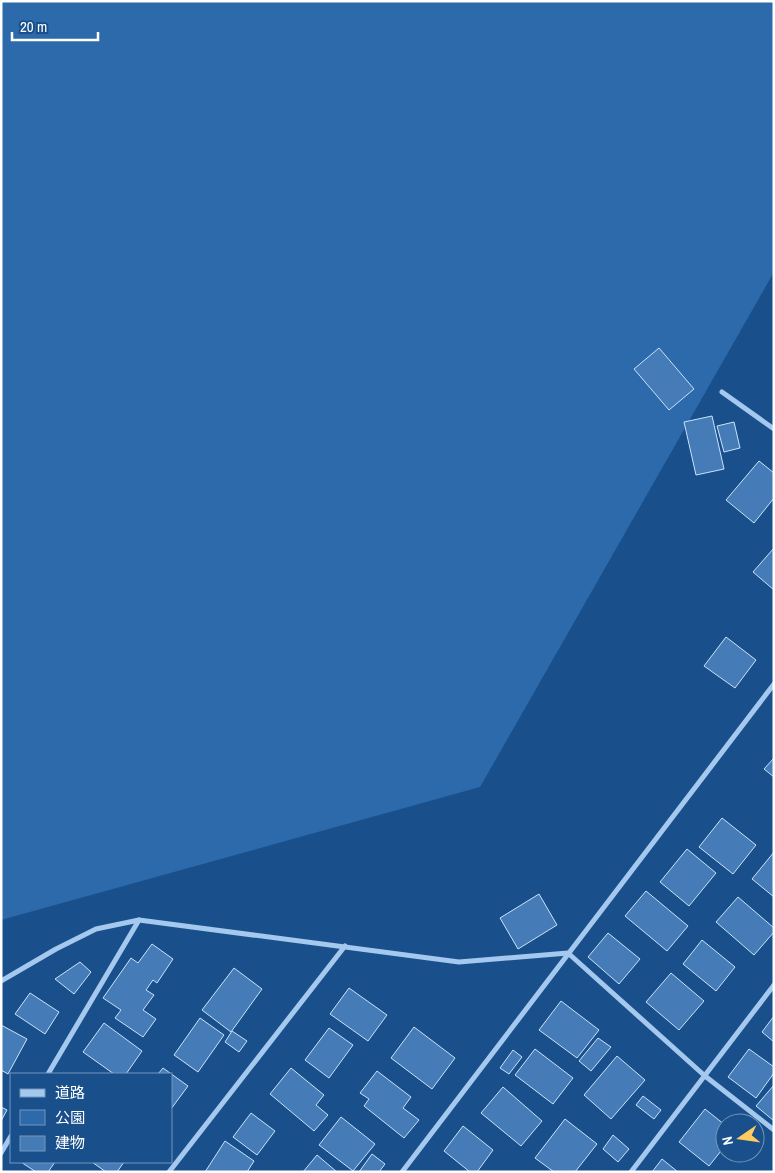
<svg xmlns="http://www.w3.org/2000/svg" width="775" height="1173" font-family="'Archivo Narrow','Noto Sans JP',sans-serif">
	<style>
		.green { fill: #2c6aab }
		.building { fill: #457cb7; stroke: #cae2fa }
		.lines { fill: none; stroke-linecap: round; stroke-linejoin: round }
		.street { stroke: #a4c8ee; stroke-width: 5 }
	</style>
	<rect width="100%" height="100%" fill="#19508c"/>
	<path class="green" d="M1 1H774V272L480 787 1 920Z"/>
	<g class="building">
		<path d="M659 348 694 389 669 410 634 369Z"/>
		<path d="M712 416 724 469 696 475 684 422Z"/>
		<path d="M734 422 740 448 724 452 717 426Z"/>
		<path d="M759 461 774 473V498L754 523 726 500Z"/>
		<path d="M774 548V590L753 572Z"/>
		<path d="M726 637 756 660 735 688 704 666Z"/>
		<path d="M774 758V777L764 769Z"/>
		<path d="M722 818 756 845 733 874 699 847Z"/>
		<path d="M687 849 716 873 689 906 660 882Z"/>
		<path d="M774 852V897L752 879Z"/>
		<path d="M646 891 688 926 667 951 625 916Z"/>
		<path d="M539 894 557 925 518 949 500 918Z"/>
		<path d="M738 897 774 928V932L754 955 716 922Z"/>
		<path d="M608 933 640 959 619 984 588 957Z"/>
		<path d="M702 940 735 967 716 991 683 964Z"/>
		<path d="M152 944 173 959 157 983 153 980 146 990 154 995 143 1010 156 1019 143 1037 115 1018 121 1010 103 998 131 958 138 963Z"/>
		<path d="M80 962 91 972 74 994 55 979Z"/>
		<path d="M234 968 262 989 231 1032 202 1010Z"/>
		<path d="M671 973 704 1001 679 1030 646 1002Z"/>
		<path d="M349 988 387 1015 368 1041 330 1014Z"/>
		<path d="M30 993 59 1012 45 1034 15 1014Z"/>
		<path d="M561 1001 599 1030 577 1058 539 1030Z"/>
		<path d="M774 1016V1042L762 1032Z"/>
		<path d="M200 1018 224 1035 198 1072 174 1055Z"/>
		<path d="M104 1023 142 1051 126 1074H114L83 1052Z"/>
		<path d="M1 1025 27 1039 8 1074 1 1070Z"/>
		<path d="M414 1027 455 1058 432 1089 391 1058Z"/>
		<path d="M329 1028 353 1045 329 1078 305 1060Z"/>
		<path d="M232 1031 247 1041 239 1052 225 1042Z"/>
		<path d="M598 1038 611 1047 591 1071 579 1061Z"/>
		<path d="M535 1049 573 1078 553 1104 515 1075Z"/>
		<path d="M749 1049 774 1067V1073L756 1098 728 1077Z"/>
		<path d="M513 1050 522 1057 509 1074 500 1068Z"/>
		<path d="M617 1056 645 1080 611 1119 584 1095Z"/>
		<path d="M163 1068 188 1086 171 1109V1074H158Z"/>
		<path d="M291 1068 324 1095 316 1105 328 1115 314 1131 270 1094Z"/>
		<path d="M377 1071 411 1097 403 1108 419 1120 404 1138 364 1106 369 1099 360 1093Z"/>
		<path d="M774 1085V1121L756 1106Z"/>
		<path d="M503 1087 542 1121 521 1146 481 1113Z"/>
		<path d="M643 1096 661 1110 654 1119 636 1105Z"/>
		<path d="M1 1107 7 1110 1 1121Z"/>
		<path d="M705 1109 725 1125V1146L709 1166 679 1142Z"/>
		<path d="M251 1113 275 1131 257 1155 233 1137Z"/>
		<path d="M341 1117 375 1144 353 1171 319 1145Z"/>
		<path d="M565 1119 597 1144 575 1172H554L535 1158Z"/>
		<path d="M463 1126 493 1150 477 1172H470L444 1151Z"/>
		<path d="M613 1135 629 1149 618 1162 603 1149Z"/>
		<path d="M225 1141 254 1161 247 1172H205Z"/>
		<path d="M372 1154 385 1164 379 1172H359Z"/>
		<path d="M317 1155 337 1172H303Z"/>
		<path d="M662 1159 678 1172H652Z"/>
		<path d="M21 1162H55L48 1172H36Z"/>
		<path d="M92 1162H124L117 1172H106Z"/>
	</g>
	<g class="lines">
		<g class="street">
			<path d="M722 392 774 429"/>
			<path d="M1 981 56 949 96 929 139 920 459 962 568 953 705 1076 774 1130"/>
			<path d="M48 1074 139 920"/>
			<path d="M1 1153 11 1136"/>
			<path d="M169 1172 345 946"/>
			<path d="M402 1172 774 684"/>
			<path d="M631 1172 774 985"/>
		</g>
	</g>
	<rect width="775" height="1173" fill="none" stroke="#ffffff" stroke-width="5"/>
	<rect x="10" y="1073" width="162" height="90" fill="#19508c" stroke="#7596ba"/>
	<rect x="20" y="1089" width="25" height="8" fill="#a4c8ee" stroke="#7596ba"/>
	<text x="55" y="1098" font-size="15" fill="#ffffff">道路</text>
	<rect x="20" y="1110" width="25" height="15" fill="#2c6aab" stroke="#7596ba"/>
	<text x="55" y="1123" font-size="15" fill="#ffffff">公園</text>
	<rect x="20" y="1136" width="25" height="15" fill="#457cb7" stroke="#7596ba"/>
	<text x="55" y="1148" font-size="15" fill="#ffffff">建物</text>
	<g transform="translate(740 1138) rotate(257)"><circle r="24" fill="#19508c" stroke="#7596ba"/>
	<path d="M0-4L9 19L0 12L-9 19Z" fill="#ffcb61"/>
	<text y="-8" font-size="14" font-weight="bold" text-anchor="middle" fill="#ffffff">N</text>
	</g>
	<path d="M12 32v8h86v-8" fill="none" stroke="#ffffff" stroke-width="2.5"/>
	<text x="20" y="32" font-size="15" fill="#ffffff" stroke="#19508c" stroke-width="4" paint-order="stroke">20 m</text>
</svg>
